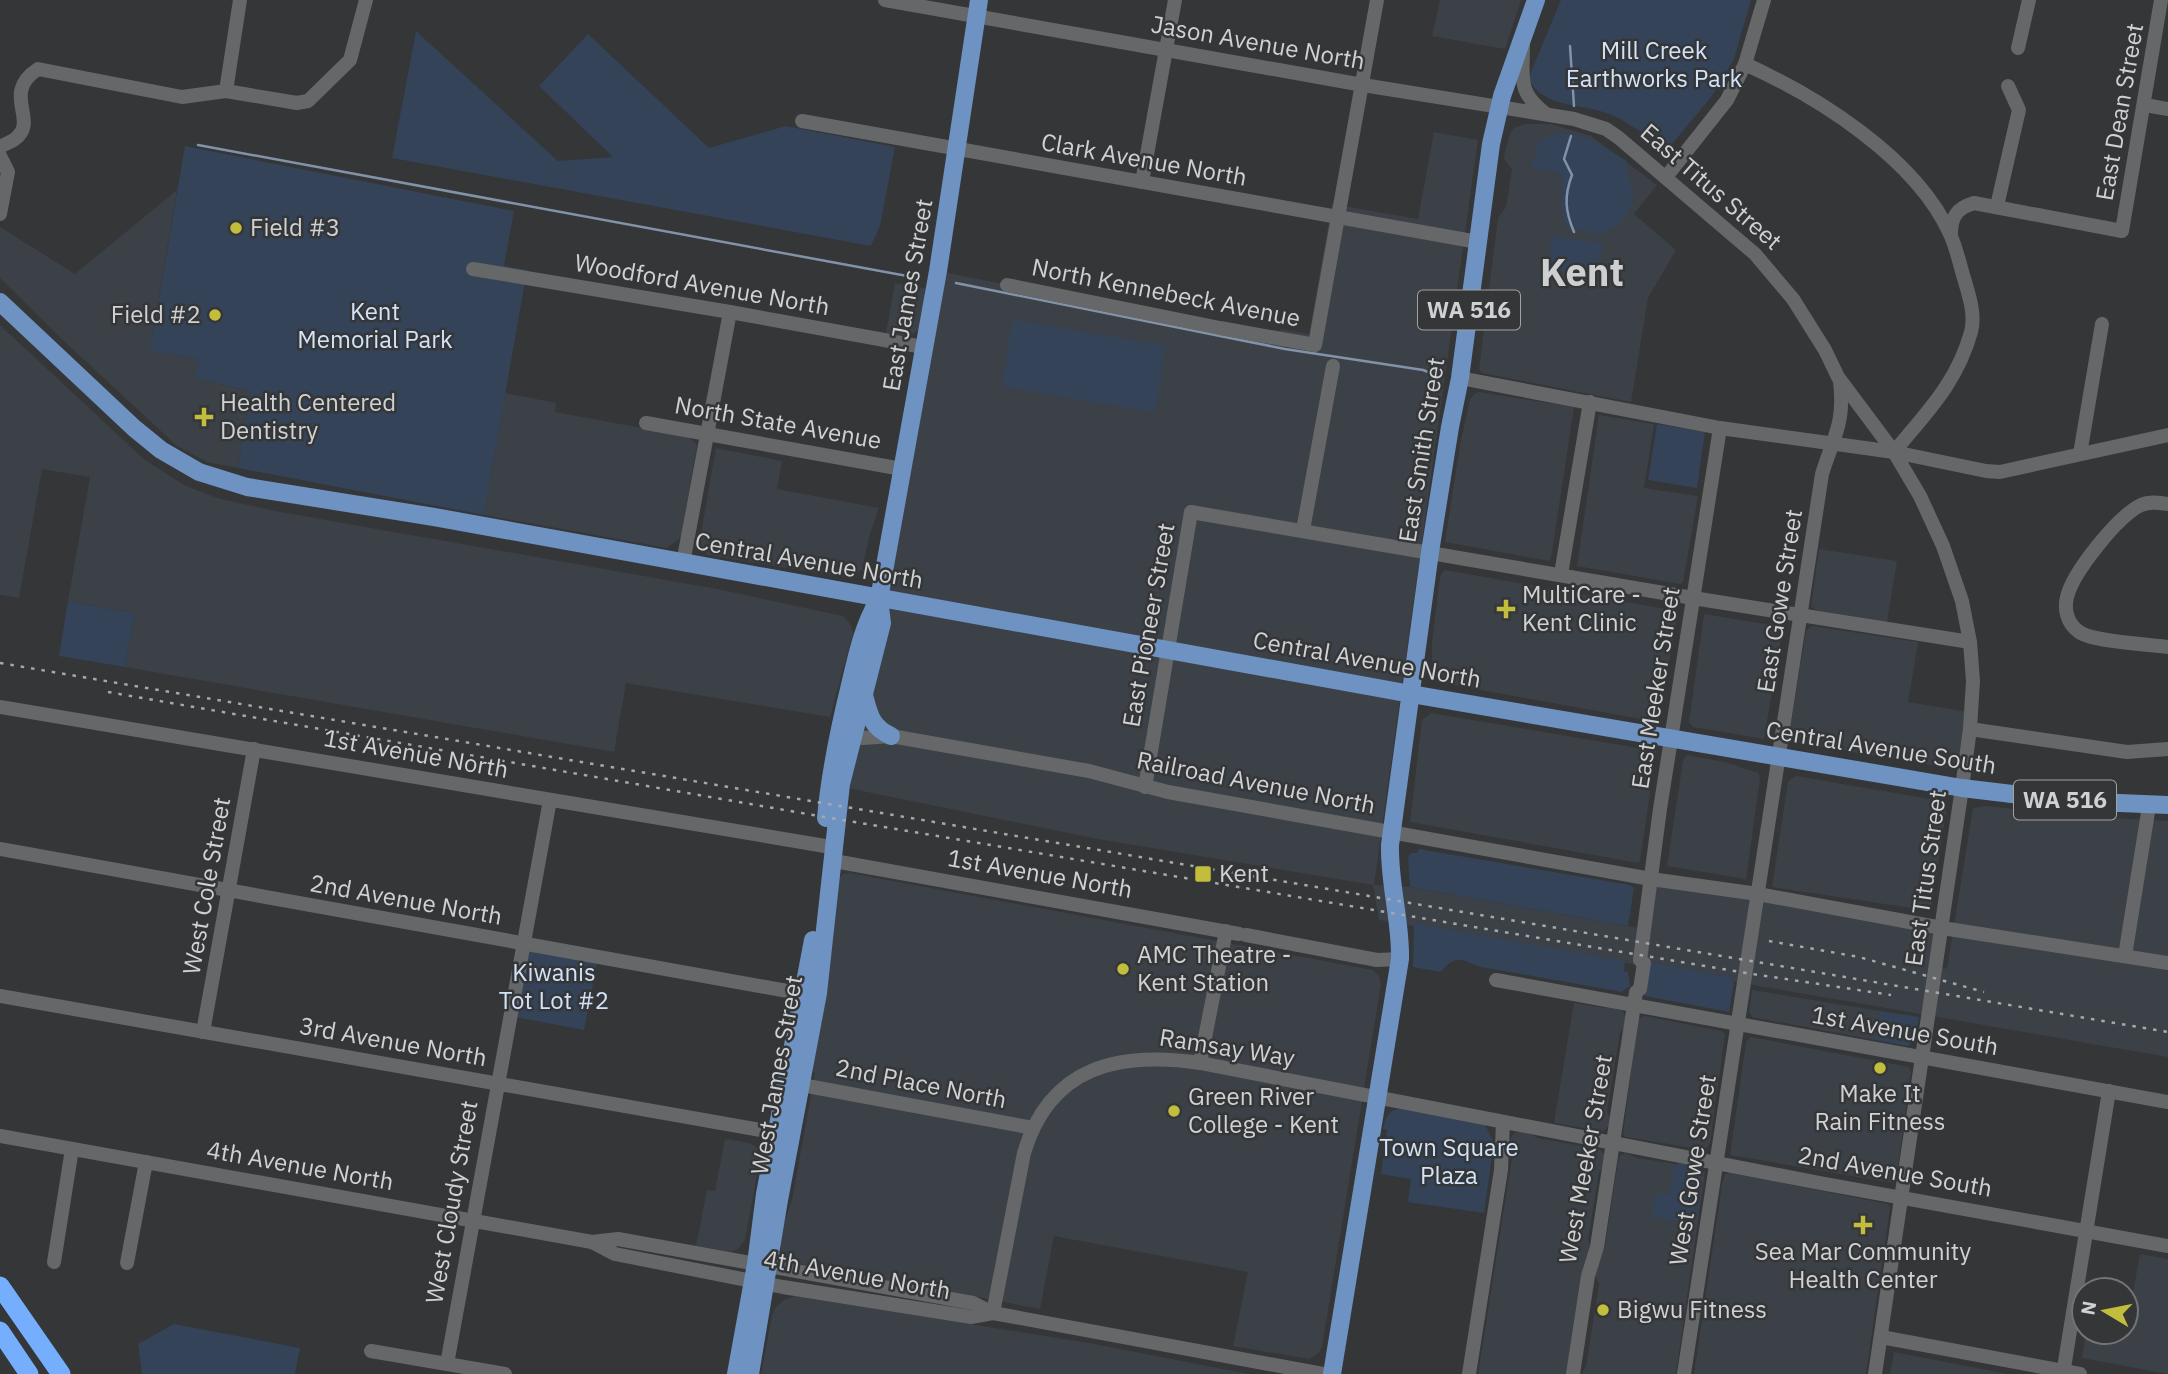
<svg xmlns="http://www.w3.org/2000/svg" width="2168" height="1374" font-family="'IBM Plex Sans',sans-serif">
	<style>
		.built { fill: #3c4148 }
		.green { fill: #344357 }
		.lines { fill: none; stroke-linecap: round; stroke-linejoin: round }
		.stream { stroke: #8293a9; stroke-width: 2.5 }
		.minor { stroke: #656769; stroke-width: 14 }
		.major { stroke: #6e92c1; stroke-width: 18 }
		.highway { stroke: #74aefc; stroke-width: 19 }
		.rail { stroke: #a7a8a9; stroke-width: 2.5; stroke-dasharray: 3.5 7; stroke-linecap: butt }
		.poi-dot { fill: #c3bd3e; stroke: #343638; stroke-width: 2.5 }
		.labels { text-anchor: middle; stroke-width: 5; stroke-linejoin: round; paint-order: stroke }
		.shield { fill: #343638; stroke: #a1a2a4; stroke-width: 2 }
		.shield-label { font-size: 23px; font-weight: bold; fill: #d0d1d2 }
		.street-label { font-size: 24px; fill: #d0d1d2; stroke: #343638 }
		.park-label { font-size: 24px; fill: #d2e2f8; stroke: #343638 }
		.poi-label { font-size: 24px; fill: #d0d1d2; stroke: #343638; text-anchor: start }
		.town-label { font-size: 38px; font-weight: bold; fill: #cdcfd1; stroke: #343638 }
	</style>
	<rect width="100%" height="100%" fill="#343638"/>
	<g class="built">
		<path d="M1440 0H1521L1505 49 1432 36Z"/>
		<path d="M1525 124H1551L1591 136 1657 185 1634 214 1676 250 1648 298 1631 402 1482 373 1479 369 1498 218 1506 207 1512 169 1504 159 1505 152 1510 134 1514 128Z"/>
		<path d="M1434 132 1478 140 1374 885 1410 887 1644 929 1651 879 1942 928 1936 965 1947 969 1973 808 1985 806 2081 816 2168 821V1057L1379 920 1373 885 1098 839 838 786 938 271 1275 338 1281 329 1309 334 1332 204 1418 219Z"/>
		<path d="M177 190 150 351 198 359 196 378 250 391 238 468 207 462 177 446 64 341 0 278V227L75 274Z"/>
		<path d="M895 283 928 289 922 327 909 337 886 333Z"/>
		<path d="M0 325 145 460 184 485 217 498 275 511 717 589 843 616 850 624 853 633 830 717 626 683 614 752 125 667 135 613 68 601 90 477 42 469 19 598 0 595Z"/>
		<path d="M1479 392 1574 407 1551 559 1549 561 1445 542 1460 445 1470 399 1475 393Z"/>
		<path d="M505 393 556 403 555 412 685 436 694 441 697 446 681 537 667 548 484 515Z"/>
		<path d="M1599 415 1654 424 1644 488 1698 496 1683 582 1680 584 1577 566Z"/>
		<path d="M716 448 782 461 777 489 879 508 870 534 862 570 848 578 707 555 699 545Z"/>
		<path d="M1819 549 1897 561 1887 622 1816 610 1811 607Z"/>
		<path d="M1445 570 1678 611 1659 719 1652 721 1437 682 1432 669V643L1439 584 1441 574Z"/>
		<path d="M1704 614 1783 627 1764 739 1693 727 1689 722Z"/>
		<path d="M1812 626 1918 642 1908 702 1968 712 1960 770 1803 744 1797 740 1790 729 1806 631Z"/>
		<path d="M1431 713 1656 751 1640 861 1638 863 1410 822 1422 720Z"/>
		<path d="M1686 755 1725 762 1758 773 1760 779 1746 879 1667 866 1683 761Z"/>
		<path d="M1796 776 1936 800 1944 805 1946 812 1931 911 1772 887 1788 781Z"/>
		<path d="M850 873 1373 970 1378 975 1381 984 1322 1347 1318 1354 1309 1359 1233 1346 1248 1272 1054 1236 1040 1309 796 1263 784 1258 779 1244 780 1235 792 1200 815 1073 812 1071 837 880 843 874Z"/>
		<path d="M1752 990 1880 1011 1875 1040 1752 1017 1749 1012Z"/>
		<path d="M1574 1003 1604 1008 1613 1006 1622 1010 1627 1019 1625 1027 1620 1033 1607 1111 1610 1118 1609 1126 1603 1131 1554 1123Z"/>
		<path d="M1645 1016 1721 1031 1725 1034 1710 1143 1705 1150 1626 1137 1623 1134 1638 1020Z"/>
		<path d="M1751 1037 1909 1067 1911 1072 1896 1179 1893 1183 1730 1155 1746 1042Z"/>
		<path d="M1519 1131 1531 1134 1537 1138 1599 1149 1607 1157 1605 1165 1599 1172 1588 1240 1591 1247 1568 1374H1478L1512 1157 1508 1142 1514 1133Z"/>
		<path d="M725 1139 749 1143 756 1147 761 1154 745 1240 739 1248 731 1252 696 1246 707 1190 715 1191Z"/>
		<path d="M1626 1153 1637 1158 1676 1164 1697 1166 1705 1172 1676 1374H1581L1586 1367 1599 1284 1595 1275 1605 1246 1618 1161 1619 1156Z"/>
		<path d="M1731 1173 1888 1204 1890 1208 1866 1374H1694L1722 1185 1725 1174Z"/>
		<path d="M2140 1254 2168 1259V1374L2082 1358 2086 1332H2126V1309H2130Z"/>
		<path d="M795 1296 1089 1343 1249 1374H761L772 1316 776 1307 784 1300Z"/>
		<path d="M1894 1352 2008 1374H1890Z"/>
	</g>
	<g class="green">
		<path d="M1561 0H1751L1734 59 1712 96 1667 150C1650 139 1634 126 1616 117 1585 101 1548 112 1528 79Z"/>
		<path d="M416 31 558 161 613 157 539 86 588 34 709 148 786 126 895 147 880 226 871 246 392 158Z"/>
		<path d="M1562 132 1589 138 1627 161C1626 172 1630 178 1632 188 1637 212 1615 231 1595 235L1593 233 1566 227 1561 210 1563 182 1557 172 1531 168 1540 140Z"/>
		<path d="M185 146 514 211 504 266 527 270 484 515 238 468 250 391 195 378 198 359 150 351Z"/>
		<path d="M1553 236 1602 243 1604 246 1590 273 1586 276 1563 272 1562 270H1547Z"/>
		<path d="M1013 320 1166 346 1155 413 1002 386Z"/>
		<path d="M1657 424 1705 432 1697 488 1648 480Z"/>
		<path d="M68 601 135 613 125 667 59 656Z"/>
		<path d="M1419 849 1630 885 1634 888 1628 926 1410 887 1408 858 1411 853H1417Z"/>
		<path d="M1414 923 1625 961 1624 971 1628 972 1630 986 1620 993 1617 991 1481 967C1461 960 1456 953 1441 972L1413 967Z"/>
		<path d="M523 944 598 958 584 1030 510 1016Z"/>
		<path d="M1649 962 1729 977 1734 983 1729 1012 1645 996Z"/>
		<path d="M1880 1011 1919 1017 1914 1042 1907 1046 1875 1040Z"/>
		<path d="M1400 1109 1485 1125 1494 1142 1484 1213 1408 1202 1411 1179 1381 1174 1387 1130 1383 1129C1385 1118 1388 1110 1400 1109Z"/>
		<path d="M1680 1163 1697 1166 1703 1174 1696 1224 1651 1217 1655 1193 1670 1195 1674 1168Z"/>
		<path d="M174 1324 300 1348 295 1374H142L138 1344Z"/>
	</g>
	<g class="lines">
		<g class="stream">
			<path d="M1570 46 1574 106"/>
			<path d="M1571 136 1564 159 1572 175C1564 196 1565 211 1574 232"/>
			<path d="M198 145 918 278"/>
			<path d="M956 283 1285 349 1423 370 1441 377"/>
		</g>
		<g class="minor">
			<path d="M885 0 1363 85 1574 119 1606 129 1619 138 1755 254 1793 299 1825 350 1838 377 1894 452 1920 496 1943 546 1962 601 1970 642 1973 681 1970 729 1962 788 1875 1374"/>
			<path d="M1523 46C1523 79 1517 92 1546 114"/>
			<path d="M2018 48 2029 0"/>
			<path d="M1745 64C1818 97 1916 158 1950 234 1956 247 1959 261 1963 275 1968 292 1976 314 1971 332 1957 383 1926 413 1894 452"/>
			<path d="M226 91 240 0"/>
			<path d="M2145 105 2168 109"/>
			<path d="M802 121 1478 242"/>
			<path d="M0 147C5 144 11 142 15 139 40 120 0 94 38 69L182 97 226 91 297 103 308 101 350 60 366 0"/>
			<path d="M0 156 8 172 0 214"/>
			<path d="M1666 177 1727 100 1745 64 1764 0"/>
			<path d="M1142 182 1175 0"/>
			<path d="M1997 206 2019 110 2008 86"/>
			<path d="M1951 234C1951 217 1957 208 1974 203L2122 231 2161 0"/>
			<path d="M473 269 730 312 923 347"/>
			<path d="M1007 285 1220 328 1315 345 1377 0"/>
			<path d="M1460 378 1720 428 1894 452 1986 471 2000 472 2168 435"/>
			<path d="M646 423 902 469"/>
			<path d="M2080 454 2102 324"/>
			<path d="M2168 504C2159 503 2150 501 2141 505 2118 516 2073 572 2067 597 2064 609 2067 623 2078 631 2090 642 2149 644 2168 647"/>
			<path d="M1303 530 1333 366"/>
			<path d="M683 563 730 312"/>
			<path d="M1561 574 1590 402"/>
			<path d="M0 707 825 846"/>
			<path d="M1970 729 2127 752 2168 749"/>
			<path d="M853 735 863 738 891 736 1089 771 1168 792 1651 879 1758 894 1942 928 2168 963"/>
			<path d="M1145 787 1191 512 1693 598 1970 642"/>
			<path d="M0 849 804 994"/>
			<path d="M834 861 1239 934"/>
			<path d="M1246 935 1377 960 1400 959"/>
			<path d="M2125 956 2149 806"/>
			<path d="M1496 980 2168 1102"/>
			<path d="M0 996 778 1133"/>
			<path d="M203 1032 254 749"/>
			<path d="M1200 1063 1226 931"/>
			<path d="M802 1085 1033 1128"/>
			<path d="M0 1136 592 1242 618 1239 973 1303 993 1313 1323 1374"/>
			<path d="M592 1242 615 1254 783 1287 971 1317 993 1313"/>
			<path d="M54 1262 72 1149"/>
			<path d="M127 1263 146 1162"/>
			<path d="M993 1313 1024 1153C1050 1066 1119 1051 1200 1063L1820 1183 2168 1246"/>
			<path d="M1881 1337 2080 1374"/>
			<path d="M371 1351 505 1374"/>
			<path d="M447 1364 550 800"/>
			<path d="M1469 1374 1501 1170 1503 1122"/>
			<path d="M1573 1374 1588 1276 1597 1247 1636 992 1640 989 1644 963 1640 960 1660 809 1720 428"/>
			<path d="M1684 1374 1822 474C1834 436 1845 423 1840 381"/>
			<path d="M2063 1374 2109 1091"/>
		</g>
		<g class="major">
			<path d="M0 302 134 428 161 450 199 472 247 487 434 517 1411 694 1962 788 2071 801 2168 805"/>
			<path d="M864 695C869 714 871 727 891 736"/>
			<path d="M826 818C830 772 839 730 850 685 857 655 863 626 879 599"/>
			<path d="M736 1374 756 1264 765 1194 813 940"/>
			<path d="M750 1374 779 1200 818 993 841 784 882 623 879 599 938 271 979 0"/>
			<path d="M1332 1374 1400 959C1401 921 1389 884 1390 845L1430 552 1450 427 1460 378 1491 144 1502 96 1536 0"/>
		</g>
		<g class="highway">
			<path d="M0 1286 61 1374"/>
			<path d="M0 1331 29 1374"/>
		</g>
		<g class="rail">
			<path d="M0 663 2168 1032"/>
			<path d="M108 692 819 816 1746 973 1891 995"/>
			<path d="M1769 941 1859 957 1984 992"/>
		</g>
	</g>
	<g class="poi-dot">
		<circle cx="236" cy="228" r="7"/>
		<circle cx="215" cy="315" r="7"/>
		<path d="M200.5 406.5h7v7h7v7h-7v7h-7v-7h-7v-7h7z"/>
		<path d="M1502.5 598.5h7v7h7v7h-7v7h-7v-7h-7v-7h7z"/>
		<rect x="1194" y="865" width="18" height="18" rx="3.5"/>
		<circle cx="1123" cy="969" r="7"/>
		<circle cx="1880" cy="1068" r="7"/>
		<circle cx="1174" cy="1111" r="7"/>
		<path d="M1859.5 1214.5h7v7h7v7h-7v7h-7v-7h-7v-7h7z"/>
		<circle cx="1603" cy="1310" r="7"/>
	</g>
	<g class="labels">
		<g class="shield">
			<rect x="1418" y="290.5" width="102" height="39" rx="5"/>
			<rect x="2014" y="780.5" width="102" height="39" rx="5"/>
		</g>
		<g class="shield-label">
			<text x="1469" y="318">WA 516</text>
			<text x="2065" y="808">WA 516</text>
		</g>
		<g class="street-label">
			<text transform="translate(1258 43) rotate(10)" y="8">Jason Avenue North</text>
			<text transform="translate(2120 112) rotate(-80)" y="8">East Dean Street</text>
			<text transform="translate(1144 160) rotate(10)" y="8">Clark Avenue North</text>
			<text transform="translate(1711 187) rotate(41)" y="8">East Titus Street</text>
			<text transform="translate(702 285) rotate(10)" y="8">Woodford Avenue North</text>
			<text transform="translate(1166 293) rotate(11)" y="8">North Kennebeck Avenue</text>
			<text transform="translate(908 295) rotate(-80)" y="8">East James Street</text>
			<text transform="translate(778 423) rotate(10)" y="8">North State Avenue</text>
			<text transform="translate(1422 450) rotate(-81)" y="8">East Smith Street</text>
			<text transform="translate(809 561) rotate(10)" y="8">Central Avenue North</text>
			<text transform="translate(1780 601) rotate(-81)" y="8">East Gowe Street</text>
			<text transform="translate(1149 625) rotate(-80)" y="8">East Pioneer Street</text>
			<text transform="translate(1367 660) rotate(10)" y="8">Central Avenue North</text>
			<text transform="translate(1656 688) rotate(-81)" y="8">East Meeker Street</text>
			<text transform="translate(1881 748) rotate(9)" y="8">Central Avenue South</text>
			<text transform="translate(416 754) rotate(10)" y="8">1st Avenue North</text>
			<text transform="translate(1256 783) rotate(11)" y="8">Railroad Avenue North</text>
			<text transform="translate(1040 874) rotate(10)" y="8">1st Avenue North</text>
			<text transform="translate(1926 878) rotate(-82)" y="8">East Titus Street</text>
			<text transform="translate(207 886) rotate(-80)" y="8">West Cole Street</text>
			<text transform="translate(406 900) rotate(10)" y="8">2nd Avenue North</text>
			<text transform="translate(1905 1031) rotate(10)" y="8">1st Avenue South</text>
			<text transform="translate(393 1042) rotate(10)" y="8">3rd Avenue North</text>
			<text transform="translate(1227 1048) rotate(9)" y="8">Ramsay Way</text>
			<text transform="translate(777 1075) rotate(-80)" y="8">West James Street</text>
			<text transform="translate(921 1084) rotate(11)" y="8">2nd Place North</text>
			<text transform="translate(1586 1159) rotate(-80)" y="8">West Meeker Street</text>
			<text transform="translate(300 1166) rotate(10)" y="8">4th Avenue North</text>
			<text transform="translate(1693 1170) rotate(-81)" y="8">West Gowe Street</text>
			<text transform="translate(1895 1172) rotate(10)" y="8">2nd Avenue South</text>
			<text transform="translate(452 1202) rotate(-80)" y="8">West Cloudy Street</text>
			<text transform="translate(857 1275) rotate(10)" y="8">4th Avenue North</text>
		</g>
		<g class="park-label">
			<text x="1654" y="59">Mill Creek<tspan x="1654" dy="28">Earthworks Park</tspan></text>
			<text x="375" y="320">Kent<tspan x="375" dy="28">Memorial Park</tspan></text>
			<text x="554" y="981">Kiwanis<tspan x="554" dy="28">Tot Lot #2</tspan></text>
			<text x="1449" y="1156">Town Square<tspan x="1449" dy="28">Plaza</tspan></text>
		</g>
		<g class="poi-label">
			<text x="250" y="236">Field #3</text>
			<text x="201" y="323" text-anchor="end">Field #2</text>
			<text x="220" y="411">Health Centered<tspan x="220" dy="28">Dentistry</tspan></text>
			<text x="1522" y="603">MultiCare -<tspan x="1522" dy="28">Kent Clinic</tspan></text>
			<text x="1219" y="882">Kent</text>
			<text x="1137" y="963">AMC Theatre -<tspan x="1137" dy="28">Kent Station</tspan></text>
			<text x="1880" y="1102" text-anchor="middle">Make It<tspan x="1880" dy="28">Rain Fitness</tspan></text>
			<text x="1188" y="1105">Green River<tspan x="1188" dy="28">College - Kent</tspan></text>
			<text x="1863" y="1260" text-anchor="middle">Sea Mar Community<tspan x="1863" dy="28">Health Center</tspan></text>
			<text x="1617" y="1318">Bigwu Fitness</text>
		</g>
		<g class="town-label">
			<text x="1582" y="286">Kent</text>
		</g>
	</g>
	<g transform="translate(2105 1311) rotate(280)"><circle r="33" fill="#343638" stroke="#727476" stroke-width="2"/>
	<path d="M0-5L12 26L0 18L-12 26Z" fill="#c3bd3e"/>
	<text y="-10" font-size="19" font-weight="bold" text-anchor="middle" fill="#d0d1d2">N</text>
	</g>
</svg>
